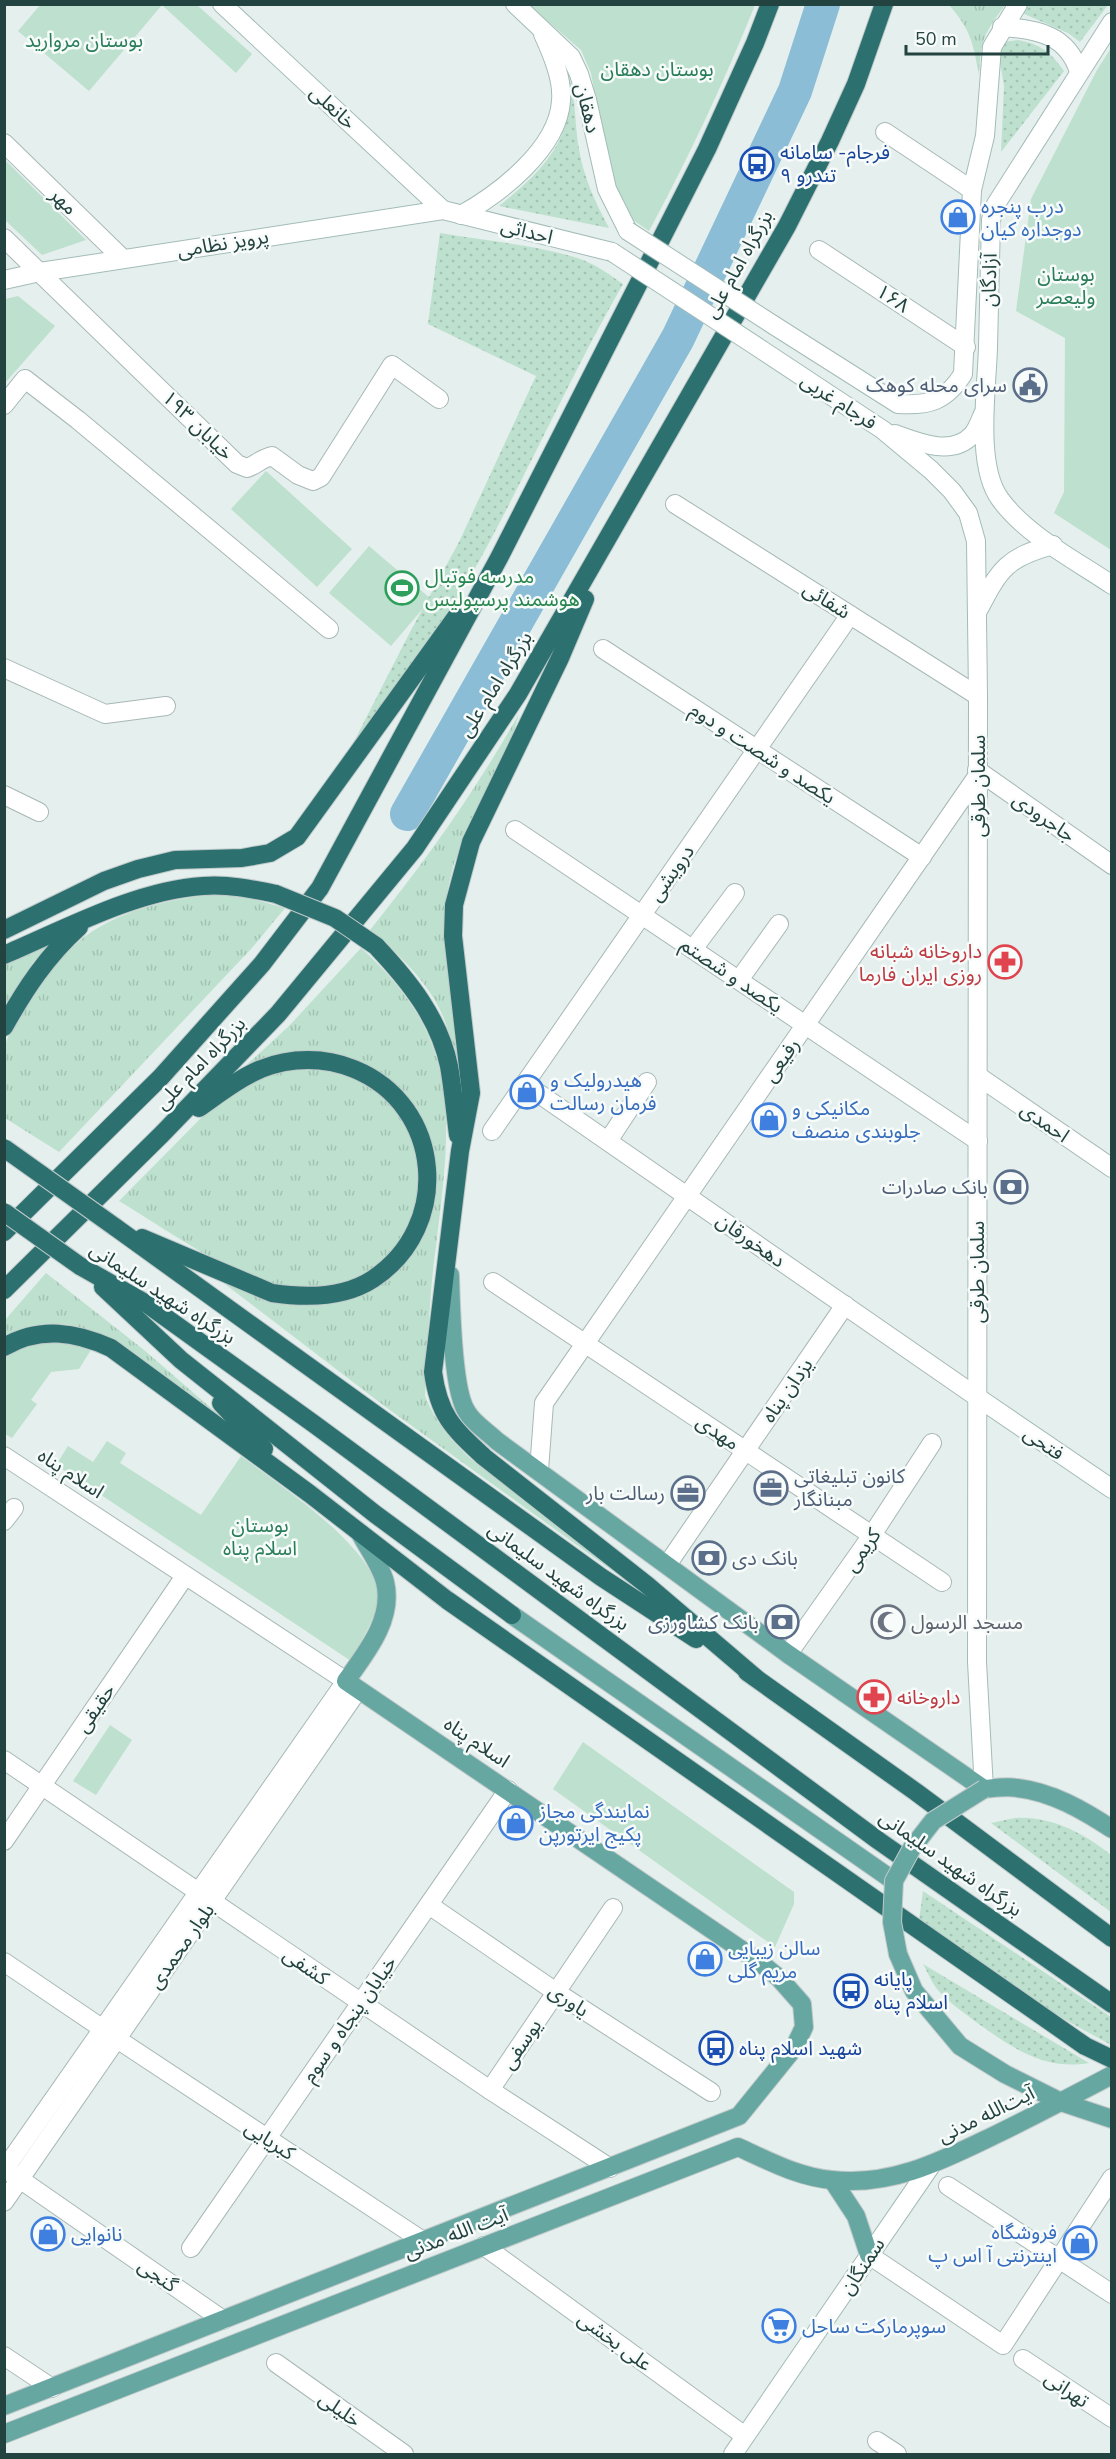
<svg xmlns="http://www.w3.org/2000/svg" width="1116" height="2459" font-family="'Nunito Sans','Noto Sans Arabic',sans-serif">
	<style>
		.grass { fill: url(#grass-tufts) }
		.park { fill: #bde1ce }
		.garden { fill: url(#garden-dots) }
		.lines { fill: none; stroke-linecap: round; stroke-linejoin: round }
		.river { stroke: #8bbdd7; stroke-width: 34 }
		.street-casing { stroke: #a7b8b6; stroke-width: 20 }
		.secondary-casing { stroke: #a3bcb8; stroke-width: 20 }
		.primary-casing { stroke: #c1caca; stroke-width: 20 }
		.highway-casing { stroke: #c1caca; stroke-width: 20 }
		.street { stroke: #fff; stroke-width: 18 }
		.secondary { stroke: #fff; stroke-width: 18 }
		.primary { stroke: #67a7a2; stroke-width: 18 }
		.highway { stroke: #2c7170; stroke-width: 18 }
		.secondary-bridge-casing { stroke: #a3bcb8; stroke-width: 20; stroke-linecap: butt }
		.primary-bridge-casing { stroke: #c1caca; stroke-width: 20; stroke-linecap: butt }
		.highway-bridge-casing { stroke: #c1caca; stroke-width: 20; stroke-linecap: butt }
		.secondary-bridge { stroke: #fff; stroke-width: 18 }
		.primary-bridge { stroke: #67a7a2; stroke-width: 18 }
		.highway-bridge { stroke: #2c7170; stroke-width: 18 }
		.labels { text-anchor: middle; stroke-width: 5; stroke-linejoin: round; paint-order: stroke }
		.park-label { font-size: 20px; fill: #2a7d59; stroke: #f7fbfa }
		.street-label { font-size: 20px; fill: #234340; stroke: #f7fbfa }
		.transit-label { font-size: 20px; fill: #164399; stroke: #f7fbfa; text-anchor: start }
		.shop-label { font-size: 20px; fill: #366cbe; stroke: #f7fbfa; text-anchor: start }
		.service-label { font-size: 20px; fill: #4e5e75; stroke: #f7fbfa; text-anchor: end }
		.leisure-label { font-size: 20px; fill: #27864d; stroke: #f7fbfa; text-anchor: start }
		.health-label { font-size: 20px; fill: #be3a42; stroke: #f7fbfa; text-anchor: end }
		.worship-label { font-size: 20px; fill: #5b616d; stroke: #f7fbfa; text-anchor: start }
	</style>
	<defs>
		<pattern id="grass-tufts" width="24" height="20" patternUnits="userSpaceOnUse" patternTransform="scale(1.5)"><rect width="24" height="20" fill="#bde1ce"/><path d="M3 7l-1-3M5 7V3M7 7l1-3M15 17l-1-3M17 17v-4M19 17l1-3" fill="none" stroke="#a2c2b2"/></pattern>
		<pattern id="garden-dots" width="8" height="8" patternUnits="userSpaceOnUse" patternTransform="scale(1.5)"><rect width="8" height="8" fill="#bde1ce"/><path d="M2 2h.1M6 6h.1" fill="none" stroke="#a2c2b2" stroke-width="1.8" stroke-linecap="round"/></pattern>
	</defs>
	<rect width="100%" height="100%" fill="#e5efed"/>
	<g class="grass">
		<path d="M949 5H1005C984 34 981 38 979 75 973 43 971 30 949 5Z"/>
		<path d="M519 714 510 744 454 863 448 888 444 931 462 1100C458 1076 455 1050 447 1027 435 988 400 955 370 930 427 859 474 793 519 714Z"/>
		<path d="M224 894 245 897 285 908 251 949 59 1152 5 1118C5 1095 2 1071 5 1048 6 1034 24 1008 33 996 46 977 59 958 77 943 115 910 175 897 224 894Z"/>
		<path d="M58 938 34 961 5 1007V963Z"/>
		<path d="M361 948C464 1040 451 1122 436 1246 429 1295 428 1346 425 1396 435 1422 452 1442 472 1460L646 1595 383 1405 204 1268 262 1294 381 1282 398 1270 412 1252 431 1215 437 1188 433 1147 425 1126 409 1101 392 1081 379 1072 363 1065 240 1071 289 1026Z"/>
		<path d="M287 1067C302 1068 322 1066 337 1070 343 1071 351 1076 357 1079 365 1083 374 1086 382 1091 389 1096 395 1109 400 1117 444 1181 412 1266 336 1284 323 1287 309 1291 296 1290 239 1283 168 1230 119 1201L205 1114 238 1087Z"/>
		<path d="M46 1273 144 1350 218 1414 208 1412C149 1366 86 1295 5 1336V1320Z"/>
	</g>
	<g class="park">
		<path d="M41 4 197 5 252 54 236 73 162 5 89 91 18 31Z"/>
		<path d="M529 5H755C724 82 689 157 649 231L630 218 616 188 601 127 591 73 581 50Z"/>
		<path d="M1111 48V550L1054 513 1064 492 1065 338 1016 311 1031 199 1097 70Z"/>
		<path d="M5 160 86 240 42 255 5 220Z"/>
		<path d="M18 296 55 326 5 383V299Z"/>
		<path d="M266 471 352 549 317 587 231 509Z"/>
		<path d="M369 546 431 599 391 646 329 593Z"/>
		<path d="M42 1340 94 1345 79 1369 51 1372 31 1400 37 1404 12 1438 5 1434V1355Z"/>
		<path d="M107 1441 126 1453 120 1463 201 1515 241 1456C276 1483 380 1550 378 1598 377 1617 359 1644 351 1661L56 1465 68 1446 93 1462Z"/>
		<path d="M110 1725 132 1740 96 1795 73 1781Z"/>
		<path d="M583 1742 794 1892V1904L775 1947 553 1789Z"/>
	</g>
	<g class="garden">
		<path d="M1028 5H1108L1080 42 1068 33 1022 13Z"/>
		<path d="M1018 40C1040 44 1051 52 1064 71L1001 152 1004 86 999 56 1004 42Z"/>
		<path d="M558 54C578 83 573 115 579 149 583 176 596 204 609 228L499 206C552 164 588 122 558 54Z"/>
		<path d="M440 233C485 241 541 245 583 260 598 266 610 275 623 284 568 380 524 482 469 579 432 643 386 703 343 763L409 634 459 542 536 376 428 324Z"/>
		<path d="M1015 1818C1052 1816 1083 1833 1111 1855V1912L991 1823Z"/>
		<path d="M923 1891 1111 2017V2045L1053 2013 918 1928Z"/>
		<path d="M923 1964 943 1976 1089 2063C1044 2071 1011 2047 976 2022 962 2011 948 2002 937 1989 931 1981 928 1973 923 1964Z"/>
	</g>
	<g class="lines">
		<path class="river" d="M407 814 678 338 795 91 823 4"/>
		<defs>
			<g id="street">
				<path d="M885 132 972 190"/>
				<path d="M4 143 123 259"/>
				<path d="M4 238 237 464 247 468C256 465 262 458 272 456L298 475 313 481 321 477 392 365 439 399"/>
				<path d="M819 250 966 347"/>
				<path d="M4 405 25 379 78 420 329 629"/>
				<path d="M675 504 978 696"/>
				<path d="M603 649 922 857"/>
				<path d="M4 668 105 714 166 706"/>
				<path d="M977 770 1112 865"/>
				<path d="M4 795 39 812"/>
				<path d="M515 830 978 1141"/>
				<path d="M693 949 735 893"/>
				<path d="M739 980 779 924"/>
				<path d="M978 1076 1112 1168"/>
				<path d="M525 1084 977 1397"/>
				<path d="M492 1131 850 615"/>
				<path d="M608 1141 647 1082"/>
				<path d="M493 1282 942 1582"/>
				<path d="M4 1456 346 1681 4 2170"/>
				<path d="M539 1470 544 1403 978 775"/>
				<path d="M4 1521 14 1508"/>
				<path d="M667 1565 845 1305"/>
				<path d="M788 1654 872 1535 932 1443"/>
				<path d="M4 1760 490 2090 610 2168"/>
				<path d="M4 1841 185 1576"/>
				<path d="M429 1905 556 1992 711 2092"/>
				<path d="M4 1962 103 2029"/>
				<path d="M117 2039 423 2241"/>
				<path d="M490 2090 613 1908"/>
				<path d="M11 2173 223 2320"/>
				<path d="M948 2186 1112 2294"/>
				<path d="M4 2202 358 1690"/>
				<path d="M484 2246 745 2436"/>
				<path d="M191 2248 508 1790"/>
				<path d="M869 2255 1003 2345 1112 2178"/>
				<path d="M4 2356 52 2388"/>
				<path d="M1023 2359 1112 2418"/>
				<path d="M276 2363 404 2454"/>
				<path d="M877 2441 897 2454"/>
			</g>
			<g id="secondary">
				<path d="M222 4 443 210"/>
				<path d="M515 4 571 57 579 74 587 100 607 189 628 231"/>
				<path d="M1112 22 996 204 991 220C990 262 989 305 988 347 987 388 975 465 1000 499 1026 535 1075 560 1112 585"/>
				<path d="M1002 27C1037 29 1068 35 1079 72"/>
				<path d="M461 215C499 194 558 149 561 101 563 79 552 54 543 34"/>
				<path d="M4 280 40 272 443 210 612 252"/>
				<path d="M775 326 898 404C929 406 946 401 963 374L972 190 985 136 992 47 1018 4"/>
				<path d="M762 350 883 430 931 470 952 491 968 513 976 541 978 696 977 1662 984 1789"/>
				<path d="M895 434C917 442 952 457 972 435 977 430 980 421 983 414"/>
				<path d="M979 609C1000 568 1008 557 1053 545"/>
				<path d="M977 1397 1112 1489"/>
				<path d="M733 2454 930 2167"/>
			</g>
			<g id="primary">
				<path d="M450 1275C451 1304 452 1391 467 1412 473 1423 488 1432 497 1441L788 1654 984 1789C995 1788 1007 1786 1017 1788 1052 1792 1083 1810 1112 1829"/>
				<path d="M512 1615 894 1881"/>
				<path d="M898 1954 914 1991 960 2046 1005 2074 1061 2102 1112 2119"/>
				<path d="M833 2181 856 2216 869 2255"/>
				<path d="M4 2406 739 2116 794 2048 804 2027 802 2004 779 1978 758 1961 346 1681C366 1653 394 1619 385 1582 381 1566 369 1550 361 1535"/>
				<path d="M4 2434 738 2147C769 2161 798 2177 832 2180 893 2187 945 2159 997 2134 1036 2115 1074 2095 1112 2075"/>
			</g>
			<g id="highway">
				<path d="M585 599 560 658 471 842 454 905 453 936 471 1093 460 1151 433 1372C439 1416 453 1428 484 1457L647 1585 756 1678"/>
				<path d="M4 930 104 881 138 869 175 860 242 858 270 853 297 837 456 617"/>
				<path d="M376 946C409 981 439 1018 449 1066 453 1089 455 1112 458 1135"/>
				<path d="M4 955C65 929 137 890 203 886 228 884 252 889 276 894"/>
				<path d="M4 1027C25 989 47 956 79 927"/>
				<path d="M115 1227 601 1577 696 1639"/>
				<path d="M4 1232 161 1077 262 964 320 888 499 558 707 149 755 43 770 4"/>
				<path d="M142 1238 272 1293C305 1298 344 1298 373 1279 453 1226 443 1105 354 1069 325 1057 291 1057 261 1069 238 1079 219 1094 199 1108"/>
				<path d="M80 1266 147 1304 314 1424 879 1841 1112 2004"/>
				<path d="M103 1287 181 1360 375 1514 512 1615"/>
				<path d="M4 1290 162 1134 278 1014 415 848 518 694 787 226 830 141 856 84 884 4"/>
				<path d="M4 1347C40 1326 76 1332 111 1348L310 1494 447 1600 1085 2046 1112 2059"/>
				<path d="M221 1403 264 1449"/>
				<path d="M747 1672 916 1792 1112 1938"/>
			</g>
		</defs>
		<use href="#street" class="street-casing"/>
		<use href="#secondary" class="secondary-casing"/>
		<use href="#primary" class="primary-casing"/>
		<use href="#highway" class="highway-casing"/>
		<use href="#street" class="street"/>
		<use href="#secondary" class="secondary"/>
		<use href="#primary" class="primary"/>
		<use href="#highway" class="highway"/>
		<defs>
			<g id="secondary-bridge">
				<path d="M628 231 775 326"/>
				<path d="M612 252 762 350"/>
			</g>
			<path id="primary-bridge" d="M898 1954 892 1922 894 1881 912 1848 933 1821 984 1789"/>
			<g id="highway-bridge">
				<path d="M276 894 335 918 376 946"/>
				<path d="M4 1148 115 1227"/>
				<path d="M4 1212 80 1266"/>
			</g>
		</defs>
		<use href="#secondary-bridge" class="secondary-bridge-casing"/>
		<use href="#primary-bridge" class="primary-bridge-casing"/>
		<use href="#highway-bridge" class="highway-bridge-casing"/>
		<use href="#secondary-bridge" class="secondary-bridge"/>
		<use href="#primary-bridge" class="primary-bridge"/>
		<use href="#highway-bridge" class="highway-bridge"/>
	</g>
	<defs>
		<symbol id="bus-ring" viewBox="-11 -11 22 22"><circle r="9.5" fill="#f7fbfa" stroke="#1a4fb4" stroke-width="1.5"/><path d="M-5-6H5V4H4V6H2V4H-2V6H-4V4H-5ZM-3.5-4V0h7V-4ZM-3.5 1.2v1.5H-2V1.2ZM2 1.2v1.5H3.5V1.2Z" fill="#1a4fb4"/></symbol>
		<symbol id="shop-ring" viewBox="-11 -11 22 22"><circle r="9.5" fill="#f7fbfa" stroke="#3f7fe0" stroke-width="1.5"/><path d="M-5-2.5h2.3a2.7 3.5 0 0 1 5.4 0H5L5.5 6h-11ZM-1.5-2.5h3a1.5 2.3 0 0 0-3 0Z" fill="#3f7fe0"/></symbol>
		<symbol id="civic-ring" viewBox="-11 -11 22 22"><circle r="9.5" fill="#f7fbfa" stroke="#5c6f8a" stroke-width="1.5"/><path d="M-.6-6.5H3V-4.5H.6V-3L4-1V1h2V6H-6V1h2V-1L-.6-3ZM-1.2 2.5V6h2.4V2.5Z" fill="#5c6f8a"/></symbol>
		<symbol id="stadium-ring" viewBox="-11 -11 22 22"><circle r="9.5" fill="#f7fbfa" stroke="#2e9e5b" stroke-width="1.5"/><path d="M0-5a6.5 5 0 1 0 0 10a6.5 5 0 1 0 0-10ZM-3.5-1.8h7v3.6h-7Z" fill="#2e9e5b"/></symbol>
		<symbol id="pharmacy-ring" viewBox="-11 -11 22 22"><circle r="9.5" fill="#f7fbfa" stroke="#e0444e" stroke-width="1.5"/><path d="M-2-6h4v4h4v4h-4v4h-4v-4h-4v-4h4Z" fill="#e0444e"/></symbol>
		<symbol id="bank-ring" viewBox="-11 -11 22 22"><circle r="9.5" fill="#f7fbfa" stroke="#5c6f8a" stroke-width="1.5"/><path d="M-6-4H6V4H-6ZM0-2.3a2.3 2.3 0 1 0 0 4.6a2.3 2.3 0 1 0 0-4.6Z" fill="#5c6f8a"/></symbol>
		<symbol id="office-ring" viewBox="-11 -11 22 22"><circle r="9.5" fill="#f7fbfa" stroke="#5c6f8a" stroke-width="1.5"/><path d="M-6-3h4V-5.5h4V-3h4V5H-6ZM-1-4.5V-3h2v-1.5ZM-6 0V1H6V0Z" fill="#5c6f8a"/></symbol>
		<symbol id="mosque-ring" viewBox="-11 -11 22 22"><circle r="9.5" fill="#f7fbfa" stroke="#6b7280" stroke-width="1.5"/><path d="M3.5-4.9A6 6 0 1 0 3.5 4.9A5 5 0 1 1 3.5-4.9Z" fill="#6b7280"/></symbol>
		<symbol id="supermarket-ring" viewBox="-11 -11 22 22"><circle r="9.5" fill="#f7fbfa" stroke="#3f7fe0" stroke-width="1.5"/><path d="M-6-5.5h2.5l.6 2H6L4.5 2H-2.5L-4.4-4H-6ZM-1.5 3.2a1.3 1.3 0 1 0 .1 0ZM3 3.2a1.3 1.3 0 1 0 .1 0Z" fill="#3f7fe0"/></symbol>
	</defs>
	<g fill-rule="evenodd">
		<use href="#bus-ring" x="738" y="145" width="38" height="38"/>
		<use href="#shop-ring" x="939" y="198" width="38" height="38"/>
		<use href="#civic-ring" x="1011" y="366" width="38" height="38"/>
		<use href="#stadium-ring" x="383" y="569" width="38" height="38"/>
		<use href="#pharmacy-ring" x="986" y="943" width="38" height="38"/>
		<use href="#shop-ring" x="508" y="1073" width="38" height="38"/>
		<use href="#shop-ring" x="750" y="1101" width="38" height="38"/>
		<use href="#bank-ring" x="992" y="1168" width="38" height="38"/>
		<use href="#office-ring" x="752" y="1469" width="38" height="38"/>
		<use href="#office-ring" x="669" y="1474" width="38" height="38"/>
		<use href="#bank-ring" x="690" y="1539" width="38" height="38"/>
		<use href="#bank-ring" x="763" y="1603" width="38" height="38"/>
		<use href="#mosque-ring" x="869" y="1603" width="38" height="38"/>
		<use href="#pharmacy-ring" x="855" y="1678" width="38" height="38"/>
		<use href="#shop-ring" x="497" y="1804" width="38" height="38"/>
		<use href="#shop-ring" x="686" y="1940" width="38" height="38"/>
		<use href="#bus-ring" x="832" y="1972" width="38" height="38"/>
		<use href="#bus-ring" x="697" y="2029" width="38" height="38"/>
		<use href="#shop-ring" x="29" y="2215" width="38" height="38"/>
		<use href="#shop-ring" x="1061" y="2224" width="38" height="38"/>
		<use href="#supermarket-ring" x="760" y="2307" width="38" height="38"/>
	</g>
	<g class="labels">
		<g class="park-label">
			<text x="84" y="47">بوستان مروارید</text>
			<text x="657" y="76">بوستان دهقان</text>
			<text x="1066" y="281">بوستان<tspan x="1066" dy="23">ولیعصر</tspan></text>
			<text x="260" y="1532">بوستان<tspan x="260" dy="23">اسلام پناه</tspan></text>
		</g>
		<g class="street-label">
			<text transform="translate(333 107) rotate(43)" y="7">خانعلی</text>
			<text transform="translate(588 108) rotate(76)" y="7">دهقان</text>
			<text transform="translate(64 201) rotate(44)" y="7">مهر</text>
			<text transform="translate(527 231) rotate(14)" y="7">احداثی</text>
			<text transform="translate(223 243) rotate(-9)" y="7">پرویز نظامی</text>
			<text transform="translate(738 264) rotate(-61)" y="7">بزرگراه امام علی</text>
			<text transform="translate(989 280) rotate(-89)" y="7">آزادگان</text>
			<text transform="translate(893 298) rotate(33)" y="7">۱۶۸</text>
			<text transform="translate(839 401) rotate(33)" y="7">فرجام غربی</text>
			<text transform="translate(198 425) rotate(44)" y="7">خیابان ۱۹۳</text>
			<text transform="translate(827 600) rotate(32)" y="7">شفائی</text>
			<text transform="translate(495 684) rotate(-58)" y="7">بزرگراه امام علی</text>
			<text transform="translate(763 753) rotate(33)" y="7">یکصد و شصت و دوم</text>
			<text transform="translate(978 786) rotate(-90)" y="7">سلمان طرقی</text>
			<text transform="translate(1044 817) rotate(35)" y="7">جاجرودی</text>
			<text transform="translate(671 873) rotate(-55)" y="7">درویشی</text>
			<text transform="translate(732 975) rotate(34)" y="7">یکصد و شصتم</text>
			<text transform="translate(781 1060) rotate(-55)" y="7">رفیعی</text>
			<text transform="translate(200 1063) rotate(-46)" y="7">بزرگراه امام علی</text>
			<text transform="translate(1045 1122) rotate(35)" y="7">احمدی</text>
			<text transform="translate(751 1240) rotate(35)" y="7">دهخورقان</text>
			<text transform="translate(977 1272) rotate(-90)" y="7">سلمان طرقی</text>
			<text transform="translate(163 1293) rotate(33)" y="7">بزرگراه شهید سلیمانی</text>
			<text transform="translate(787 1390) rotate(-55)" y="7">یزدان پناه</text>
			<text transform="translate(718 1432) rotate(34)" y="7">مهدی</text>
			<text transform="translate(1044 1443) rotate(34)" y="7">فتحی</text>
			<text transform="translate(71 1473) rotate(33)" y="7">اسلام پناه</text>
			<text transform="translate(862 1550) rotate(-55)" y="7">کریمی</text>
			<text transform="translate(559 1576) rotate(36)" y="7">بزرگراه شهید سلیمانی</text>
			<text transform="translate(95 1708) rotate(-56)" y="7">حقیقی</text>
			<text transform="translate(477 1742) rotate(34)" y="7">اسلام پناه</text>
			<text transform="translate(951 1863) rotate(35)" y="7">بزرگراه شهید سلیمانی</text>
			<text transform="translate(181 1946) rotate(-55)" y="7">بلوار محمدی</text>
			<text transform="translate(306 1966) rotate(34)" y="7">کشفی</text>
			<text transform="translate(569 2000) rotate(33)" y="7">یاوری</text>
			<text transform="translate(349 2019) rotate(-55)" y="7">خیابان پنجاه و سوم</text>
			<text transform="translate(521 2044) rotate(-56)" y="7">یوسفی</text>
			<text transform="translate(986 2114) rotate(-26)" y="7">آیت‌الله مدنی</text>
			<text transform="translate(270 2140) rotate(33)" y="7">کبریایی</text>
			<text transform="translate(456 2233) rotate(-21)" y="7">آیت الله مدنی</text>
			<text transform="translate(862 2266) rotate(-56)" y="7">سمنگان</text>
			<text transform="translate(158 2275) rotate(35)" y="7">گنجی</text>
			<text transform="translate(615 2341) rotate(36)" y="7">علی بخشی</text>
			<text transform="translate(1067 2389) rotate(34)" y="7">تهرانی</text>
			<text transform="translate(340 2409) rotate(35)" y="7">خلیلی</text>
		</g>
		<g class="transit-label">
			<text x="780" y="159">فرجام- سامانه<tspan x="780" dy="23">۹ تندرو</tspan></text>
			<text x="874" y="1986">پایانه<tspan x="874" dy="23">اسلام پناه</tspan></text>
			<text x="739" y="2055">شهید اسلام پناه</text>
		</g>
		<g class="shop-label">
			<text x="981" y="213">درب پنجره<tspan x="981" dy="23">دوجداره کیان</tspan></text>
			<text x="550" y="1087">هیدرولیک و<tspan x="550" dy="23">فرمان رسالت</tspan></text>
			<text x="792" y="1115">مکانیکی و<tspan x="792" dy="23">جلوبندی منصف</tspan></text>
			<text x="539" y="1818">نمایندگی مجاز<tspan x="539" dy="23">پکیج ایرتورپن</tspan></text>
			<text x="728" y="1955">سالن زیبایی<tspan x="728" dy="23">مریم گلی</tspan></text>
			<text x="1057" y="2239" text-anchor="end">فروشگاه<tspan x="1057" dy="23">اینترنتی آ اس پ</tspan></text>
			<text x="71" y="2241">نانوایی</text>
			<text x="802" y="2333">سوپرمارکت ساحل</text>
		</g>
		<g class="service-label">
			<text x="1007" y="392">سرای محله کوهک</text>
			<text x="988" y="1194">بانک صادرات</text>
			<text x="794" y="1483" text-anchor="start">کانون تبلیغاتی<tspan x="794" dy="23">مبنانگار</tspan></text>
			<text x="665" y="1500">رسالت بار</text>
			<text x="732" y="1565" text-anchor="start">بانک دی</text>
			<text x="759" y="1629">بانک کشاورزی</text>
		</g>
		<g class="leisure-label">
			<text x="425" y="583">مدرسه فوتبال<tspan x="425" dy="23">هوشمند پرسپولیس</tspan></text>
		</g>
		<g class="health-label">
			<text x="982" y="958">داروخانه شبانه<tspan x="982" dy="23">روزی ایران فارما</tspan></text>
			<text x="897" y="1704" text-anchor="start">داروخانه</text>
		</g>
		<g class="worship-label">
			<text x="911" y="1629">مسجد الرسول</text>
		</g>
	</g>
	<rect width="1116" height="2459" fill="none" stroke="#234340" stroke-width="12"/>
	<path d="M906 45v9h142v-9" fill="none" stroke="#234340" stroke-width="3"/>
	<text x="915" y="45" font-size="18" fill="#234340" stroke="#f7fbfa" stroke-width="4.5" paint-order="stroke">50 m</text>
</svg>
